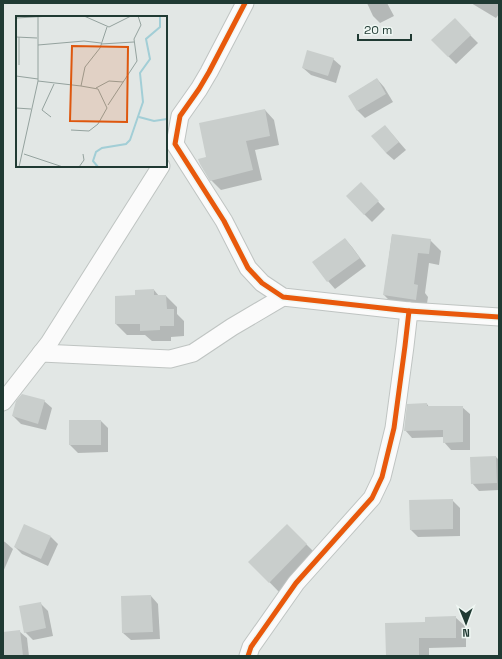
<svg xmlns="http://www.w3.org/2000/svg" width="502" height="659" font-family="'Space Grotesk',sans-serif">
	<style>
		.shadow { fill: #0003 }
		.building { fill: #c9cecc }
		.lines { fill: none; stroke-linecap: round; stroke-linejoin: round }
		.street-casing { stroke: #bfc4c2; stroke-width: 19 }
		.street { stroke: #fbfbfb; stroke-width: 17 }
		.cycleway-casing { stroke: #eff7f3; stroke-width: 8 }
		.cycleway { stroke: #e8590c; stroke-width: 5 }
		.inset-river { fill: none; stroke: #a2ced6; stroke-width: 2 }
		.inset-road { fill: none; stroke: #94a29e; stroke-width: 1 }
		.view { fill: #de570e; fill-opacity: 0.15; stroke: #de570e; stroke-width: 2 }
		.inset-edge { fill: none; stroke: #203a33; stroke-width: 2 }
	</style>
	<rect width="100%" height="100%" fill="#e2e7e5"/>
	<g class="shadow">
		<path d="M367 3H387L394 16 380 23 373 16Z"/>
		<path d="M471 3H499V14L496 18Z"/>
		<path d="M462 27 478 43 456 64 432 40Z"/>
		<path d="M333 59 341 66 336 83 311 75 303 68Z"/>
		<path d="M377 79 384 87 393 102 365 118 358 111 349 96Z"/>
		<path d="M265 110 274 120 279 145 255 150 262 180 221 190 211 180Z"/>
		<path d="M385 126 406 150 394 160 386 153Z"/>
		<path d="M368 191 385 209 372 222 364 214Z"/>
		<path d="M392 235 430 240 441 251 439 265 429 263 425 293 428 297 426 310 395 306 384 295Z"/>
		<path d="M345 239 352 247 366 266 335 289 328 281Z"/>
		<path d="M154 290 159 296H166L177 307V314L184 321V336L171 337V341H152L145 335H127L116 324 136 296Z"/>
		<path d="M44 401 52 408 46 430 21 424 13 416Z"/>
		<path d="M427 404 429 407H462L470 414V450H451L444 442V437L412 438 405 430Z"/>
		<path d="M70 421H101L108 428V452L78 453 70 445Z"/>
		<path d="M496 457 499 460V490L479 491 472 483Z"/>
		<path d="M452 500 460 508V536L418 537 411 530Z"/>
		<path d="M287 525 318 556 280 593 250 562Z"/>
		<path d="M51 537 58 544 48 566 22 554 15 547Z"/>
		<path d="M3 541 5 542 13 549 3 572Z"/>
		<path d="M151 596 158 604 160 639 131 640 123 633Z"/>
		<path d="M40 603 48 611 53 636 33 640 25 632Z"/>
		<path d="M455 617 466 627V647L429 648V656H387L426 623Z"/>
		<path d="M19 631 27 638 29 656H3V633Z"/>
	</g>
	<g class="building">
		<path d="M455 18 471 35 448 57 431 40Z"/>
		<path d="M307 50 334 58 328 76 302 68Z"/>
		<path d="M377 78 386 94 357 111 348 96Z"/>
		<path d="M265 109 270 136 246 141 253 170 210 181 200 164 198 159 206 157 199 123Z"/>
		<path d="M385 125 399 142 386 153 371 136Z"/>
		<path d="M361 182 379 201 364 215 346 196Z"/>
		<path d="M392 234 431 239 429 254 418 253 414 284 418 285 416 300 383 295Z"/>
		<path d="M345 238 360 258 327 282 312 262Z"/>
		<path d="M154 289V295H166L167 309H174V326H160V330L140 331V324H115V296L135 295V290Z"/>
		<path d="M22 394 45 400 38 424 12 416 16 401Z"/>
		<path d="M427 403V406H463V442L443 443V430L404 431 407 404Z"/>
		<rect x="69" y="420" width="32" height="25"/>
		<path d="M496 456 497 483 471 484 470 457Z"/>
		<path d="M453 499V529L410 530 409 500Z"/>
		<path d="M24 524 51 536 41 559 14 547Z"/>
		<path d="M287 524 307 544 269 583 248 562Z"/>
		<path d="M151 595 153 632 122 633 121 596Z"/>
		<path d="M41 602 46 628 24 633 19 606Z"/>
		<path d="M456 616V638H419V656H386L385 623 425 622V617Z"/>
		<path d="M20 630 23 656H3V632Z"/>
	</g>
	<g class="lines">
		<defs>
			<g id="street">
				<path d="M245 3 209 72 199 89 180 116 175 144 224 221 248 268 262 283 283 297 409 311"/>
				<path d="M41 353 170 359 193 353 232 327 283 297"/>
				<path d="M3 402 49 343 161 166"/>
				<path d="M248 656 251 647 296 583 372 498 382 477 394 428 405 346 409 311 499 317"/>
			</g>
		</defs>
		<use href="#street" class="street-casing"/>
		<use href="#street" class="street"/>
		<defs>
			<g id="cycleway">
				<path d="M245 3 209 72 199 89 180 116 175 144 224 221 248 268 262 283 283 297 409 311"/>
				<path d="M248 656 251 647 296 583 372 498 382 477 394 428 405 346 409 311 499 317"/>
			</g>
		</defs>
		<use href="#cycleway" class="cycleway-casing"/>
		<use href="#cycleway" class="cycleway"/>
	</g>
	<g transform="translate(16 16)">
		<rect width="151" height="151" fill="#e2e7e5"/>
		<path class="inset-river" d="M123 101 138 105 151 103M82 151 77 145 80 136 86 132 110 128 114 124 127 86 124 57 134 43 130 23 144 11V0"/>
		<path class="inset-road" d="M68 0 93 11 115 0M0 2 35 0M0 21 21 22M3 21V49M85 28 118 26M22 29 68 25 85 27M0 60 22 63M22 65 65 70 69 51 84 32 91 11M80 72 93 65 107 66M92 89 121 45 118 23 125 9 122 0M0 92 15 93M35 101 26 94 38 68M55 114 73 115 82 108 91 92 82 73 65 70M8 138 47 151M3 151 22 65V0M63 151 68 144 67 138"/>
		<path class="view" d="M56 30 112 31 111 106 54 105Z"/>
		<rect width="151" height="151" class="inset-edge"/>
	</g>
	<rect width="502" height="659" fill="none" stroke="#203a33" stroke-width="8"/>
	<g transform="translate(466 623) rotate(179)" stroke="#eff7f3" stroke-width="3" paint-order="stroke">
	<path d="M0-3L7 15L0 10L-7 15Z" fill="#203a33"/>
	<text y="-6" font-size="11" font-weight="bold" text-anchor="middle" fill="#203a33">N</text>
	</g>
	<path d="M358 34v6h53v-6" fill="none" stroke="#203a33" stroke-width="2"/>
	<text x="364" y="34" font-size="12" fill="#203a33" stroke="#eff7f3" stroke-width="3" paint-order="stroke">20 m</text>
</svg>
